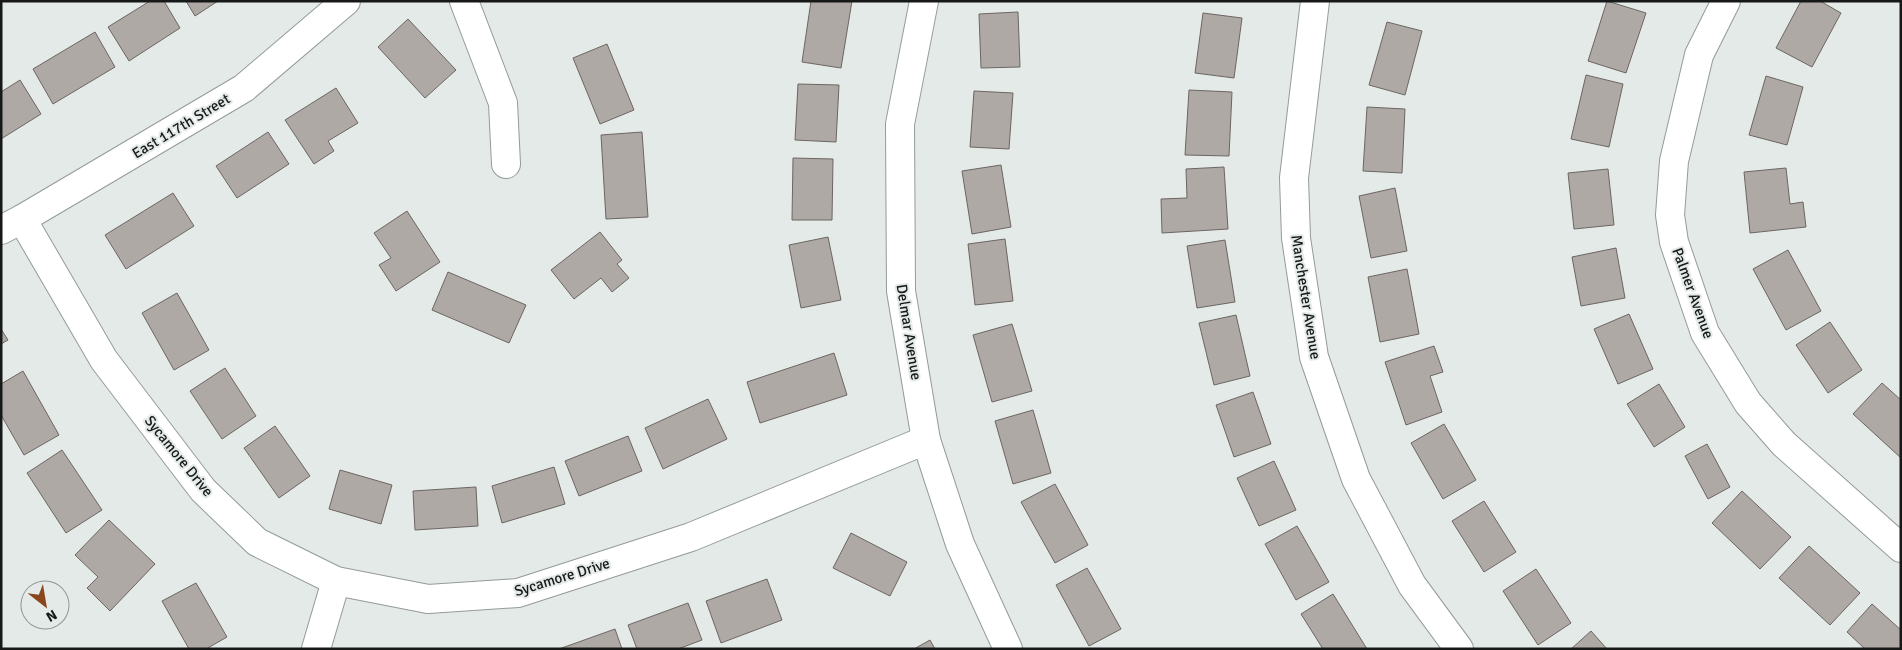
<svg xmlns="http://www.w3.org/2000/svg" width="1902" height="650" font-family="Signika,sans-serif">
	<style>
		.building { fill: #afa9a6; stroke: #6c6663 }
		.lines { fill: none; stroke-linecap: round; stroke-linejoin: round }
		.minor-casing { stroke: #949b98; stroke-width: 30 }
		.minor { stroke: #fff; stroke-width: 28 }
		.labels { text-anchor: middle; stroke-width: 4; stroke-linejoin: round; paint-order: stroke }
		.street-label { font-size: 15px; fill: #171918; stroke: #e3eae7 }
	</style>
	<rect width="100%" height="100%" fill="#e3eae7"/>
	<g class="building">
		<path d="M150 1H164L180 28 129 61 108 27Z"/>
		<path d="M186 1H218L195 16Z"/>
		<path d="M811 1H852L841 68 802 62Z"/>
		<path d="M1607 1 1646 13 1626 73 1588 61Z"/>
		<path d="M1801 1H1820L1841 13 1812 67 1776 48Z"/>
		<path d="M1018 12 1020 67 981 68 979 14Z"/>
		<path d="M1203 13 1242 18 1234 78 1195 73Z"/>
		<path d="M408 19 456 70 425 98 378 47Z"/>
		<path d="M1387 22 1422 31 1405 95 1369 85Z"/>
		<path d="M95 32 115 67 53 104 33 69Z"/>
		<path d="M607 44 634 110 600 124 573 58Z"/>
		<path d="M1586 75 1623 84 1609 147 1571 139Z"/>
		<path d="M1766 76 1803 87 1787 145 1749 135Z"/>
		<path d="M20 80 41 114 1 139V92Z"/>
		<path d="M798 84 839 85 836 142 795 140Z"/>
		<path d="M336 88 358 123 328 141 334 151 314 164 285 120Z"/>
		<path d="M1189 90 1232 92 1229 156 1185 155Z"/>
		<path d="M974 91 1013 93 1009 149 970 147Z"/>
		<path d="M1367 107 1405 109 1402 173 1363 171Z"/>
		<path d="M268 132 289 164 237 198 216 166Z"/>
		<path d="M642 132 648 217 606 219 601 135Z"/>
		<path d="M793 158 833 159 832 220H792Z"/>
		<path d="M1001 165 1011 227 972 234 962 171Z"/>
		<path d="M1224 167 1228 229 1162 233 1161 199 1187 198 1186 169Z"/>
		<path d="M1786 168 1790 204 1803 202 1806 227 1750 233 1744 172Z"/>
		<path d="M1608 169 1614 225 1574 229 1568 173Z"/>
		<path d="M1395 188 1407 251 1371 258 1359 196Z"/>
		<path d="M173 193 194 226 126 269 105 235Z"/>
		<path d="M407 211 440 262 396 291 379 265 391 258 374 233Z"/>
		<path d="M600 232 622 260 617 264 629 278 612 292 601 278 574 299 551 270Z"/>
		<path d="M828 237 841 300 801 308 789 245Z"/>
		<path d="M1005 239 1013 301 975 305 968 244Z"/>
		<path d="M1225 240 1235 302 1197 308 1187 246Z"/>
		<path d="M1616 248 1625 298 1581 306 1572 257Z"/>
		<path d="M1788 250 1821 311 1786 330 1753 269Z"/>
		<path d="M1407 269 1419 334 1380 342 1368 277Z"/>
		<path d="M448 272 526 305 509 343 432 310Z"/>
		<path d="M177 293 209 350 174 370 142 313Z"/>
		<path d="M1629 314 1653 369 1618 384 1594 329Z"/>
		<path d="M1236 315 1250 376 1214 385 1199 323Z"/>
		<path d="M1830 322 1862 370 1828 393 1796 345Z"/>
		<path d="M1012 324 1032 391 992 402 973 335Z"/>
		<path d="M1 329 8 340 1 344Z"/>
		<path d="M1434 346 1443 372 1430 376 1442 412 1406 425 1385 362Z"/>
		<path d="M834 353 847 395 760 423 747 382Z"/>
		<path d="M225 368 256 416 222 439 190 391Z"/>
		<path d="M23 371 59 435 24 455 1 415V384Z"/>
		<path d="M1882 383 1901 400V458L1853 414Z"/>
		<path d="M1659 384 1685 427 1654 447 1627 404Z"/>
		<path d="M1253 392 1271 444 1234 457 1216 405Z"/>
		<path d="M708 399 727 439 663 469 645 428Z"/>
		<path d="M1033 410 1051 473 1013 484 995 421Z"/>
		<path d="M1444 424 1476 480 1443 499 1411 443Z"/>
		<path d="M275 426 310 476 279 498 244 448Z"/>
		<path d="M628 436 642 471 579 496 565 461Z"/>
		<path d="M1707 444 1730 487 1708 499 1685 456Z"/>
		<path d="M62 450 102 510 66 533 27 473Z"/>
		<path d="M1274 461 1296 510 1259 526 1237 478Z"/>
		<path d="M554 467 565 504 502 523 492 486Z"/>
		<path d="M340 470 392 485 381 524 329 509Z"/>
		<path d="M1055 484 1088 545 1055 563 1021 502Z"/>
		<path d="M476 487 478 526 415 530 413 491Z"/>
		<path d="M1742 491 1791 537 1760 569 1712 523Z"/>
		<path d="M1484 501 1516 552 1484 572 1452 521Z"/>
		<path d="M109 520 155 564 110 611 87 588 98 577 75 555Z"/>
		<path d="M1297 526 1329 582 1296 600 1265 544Z"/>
		<path d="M851 533 907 562 890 596 833 568Z"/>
		<path d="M1809 546 1860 593 1830 625 1779 578Z"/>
		<path d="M1087 568 1121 629 1089 646 1056 585Z"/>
		<path d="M1536 569 1571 623 1538 645 1503 591Z"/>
		<path d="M767 579 782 620 721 643 706 601Z"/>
		<path d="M196 583 227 637 206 649H189L162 601Z"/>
		<path d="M1333 594 1367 649H1323L1301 614Z"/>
		<path d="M688 603 702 640 678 649H637L628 625Z"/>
		<path d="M1872 604 1901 630V649H1865L1847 632Z"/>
		<path d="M615 629 622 649H559Z"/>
		<path d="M1591 631 1607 649H1571Z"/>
		<path d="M930 640 935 649H914Z"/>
	</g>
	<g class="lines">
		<defs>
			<g id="minor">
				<path d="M464 1 503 103 506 164"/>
				<path d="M924 1 900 124 901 291 926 440 960 544 1008 649"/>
				<path d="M1315 1 1294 178 1296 238 1314 357 1356 479 1412 585 1459 649"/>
				<path d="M1726 1 1699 55 1674 161 1670 215 1674 242 1705 333 1748 403 1784 444 1901 548"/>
				<path d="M22 219 104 360 203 490 257 542 336 581 428 599 518 593 691 537 926 440"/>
				<path d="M1 230 22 219 244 88 346 1"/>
				<path d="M316 649 336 581"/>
			</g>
		</defs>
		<use href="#minor" class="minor-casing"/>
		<use href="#minor" class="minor"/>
	</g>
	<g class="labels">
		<g class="street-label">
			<text transform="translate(181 126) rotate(-31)" y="5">East 117th Street</text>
			<text transform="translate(1693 293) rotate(70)" y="5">Palmer Avenue</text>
			<text transform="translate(1306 297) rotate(81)" y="5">Manchester Avenue</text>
			<text transform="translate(909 332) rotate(81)" y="5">Delmar Avenue</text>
			<text transform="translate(179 456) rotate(51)" y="5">Sycamore Drive</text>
			<text transform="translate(562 577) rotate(-17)" y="5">Sycamore Drive</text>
		</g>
	</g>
	<rect width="1902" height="650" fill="none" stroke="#171918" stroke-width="5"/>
	<g transform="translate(45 605) rotate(149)"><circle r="24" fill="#e3eae7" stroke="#919694"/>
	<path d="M0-4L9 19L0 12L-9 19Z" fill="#8c461e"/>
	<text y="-8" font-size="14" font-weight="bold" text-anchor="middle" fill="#171918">N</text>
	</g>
</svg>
